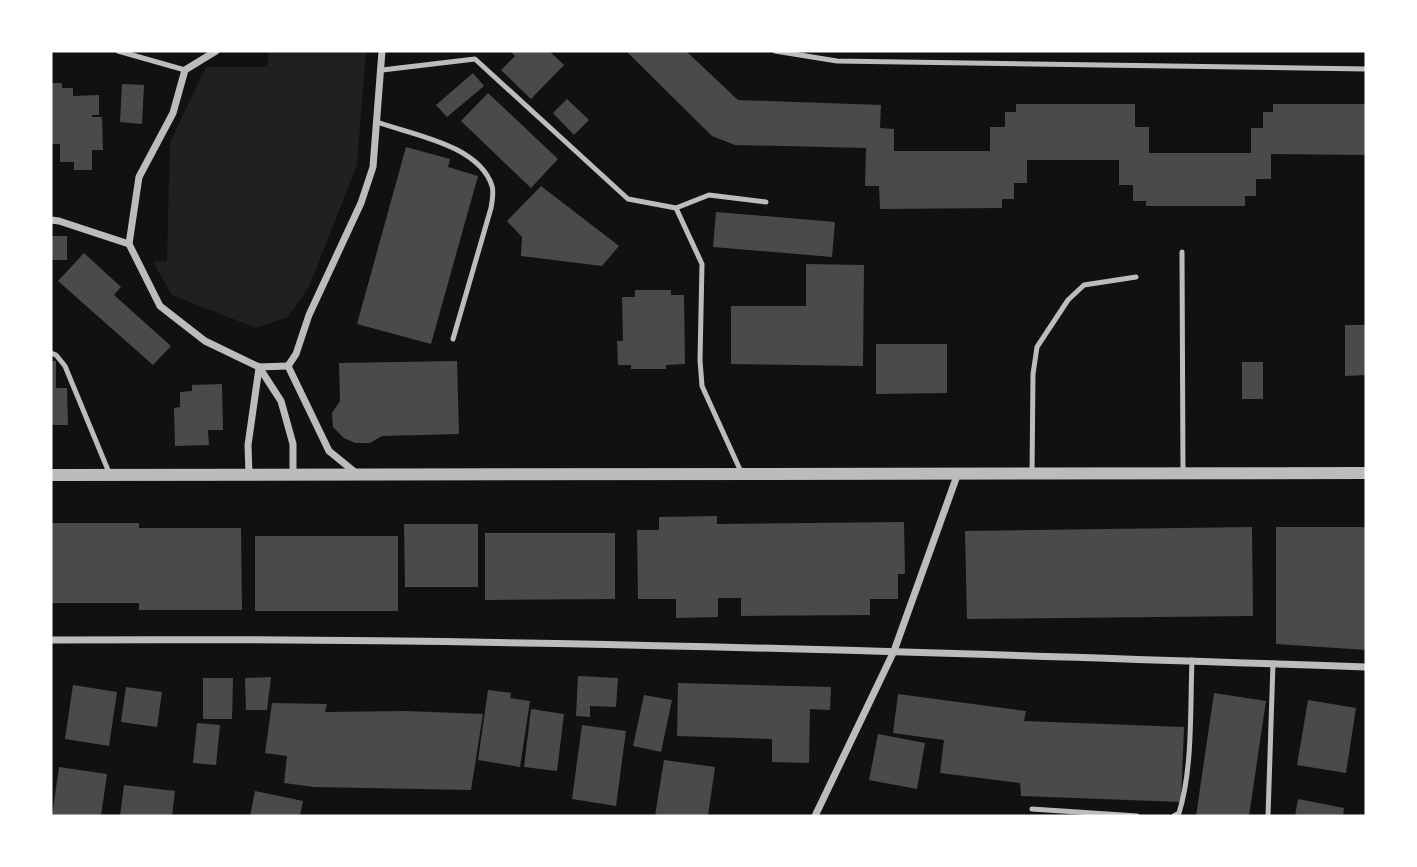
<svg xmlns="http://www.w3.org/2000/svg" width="1417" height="867" font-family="Mulish,sans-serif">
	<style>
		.green { fill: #202020 }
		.building { fill: #4a4a4a }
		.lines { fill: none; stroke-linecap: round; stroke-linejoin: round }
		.service { stroke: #bcbcbc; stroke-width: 5 }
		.minor { stroke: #bcbcbc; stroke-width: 7 }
		.tertiary { stroke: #bcbcbc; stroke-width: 12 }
	</style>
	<rect width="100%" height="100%" fill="#111"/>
	<path class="green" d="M269 51H366L357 165 309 287 288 317 256 328 172 295 153 262 167 261 170 142 206 67H267Z"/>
	<g class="building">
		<path d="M510 51H549L564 65 531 99 501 70 515 56Z"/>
		<path d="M626 51H686L738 100 881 105 880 128 894 129V151H990V127H1005V112H1016V104H1135V127H1149V153H1251V128H1263V112H1273V104H1366V155L1271 154V179H1256V196H1245V206H1146V201H1133V185H1119V160H1027V183H1014V199H1002V208L880 209 879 186H865L866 148 735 145 712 136Z"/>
		<path d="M473 73 484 86 447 117 436 105Z"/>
		<path d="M51 83H62V88H73V96L99 95V115H92V117H102L103 150H92V170H74V162H60V144H51Z"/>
		<path d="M122 84 144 85 142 124 120 122Z"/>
		<path d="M488 93 558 159 531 188 461 121Z"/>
		<path d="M567 99 589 120 574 135 553 113Z"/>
		<path d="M406 147 450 159 448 167 478 176 431 344 357 324Z"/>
		<path d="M541 186 619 246 602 266 521 256 522 237 507 221Z"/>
		<path d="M716 212 835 222 832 257 713 247Z"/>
		<rect x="51" y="236" width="16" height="24"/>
		<path d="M84 253 121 287 114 295 171 346 153 365 58 281Z"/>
		<path d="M806 264 864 265 863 366 731 364V306H806Z"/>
		<path d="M635 290H671V295H684L685 364 666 365V369H631V365H618L617 341H623L622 297H635Z"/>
		<path d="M1345 325H1366V375L1345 376Z"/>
		<path d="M876 344H947V393L876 394Z"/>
		<path d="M51 361H56V388H67L68 425H51Z"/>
		<path d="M457 361 459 434 382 436 370 443H355L344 438 333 427 332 413 340 401 339 363Z"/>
		<rect x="1242" y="362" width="21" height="37"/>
		<path d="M222 384 223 430H208L209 445 175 446 174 408 180 407V392L192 391V385Z"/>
		<path d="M717 516V524L904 522 905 574H898V599H870V615L741 616V598H718V617L676 618V599H638L637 530H659V517Z"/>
		<path d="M51 523H139V528H241L242 610H139V603H51Z"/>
		<path d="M404 524H478V587H405Z"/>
		<path d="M1252 527 1253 616 967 619 965 531Z"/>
		<path d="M1276 527H1366V650L1276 644Z"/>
		<path d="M485 533H615V599L485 600Z"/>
		<rect x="255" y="536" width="143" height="75"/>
		<path d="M578 676 618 678 616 707 590 706V717L576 716Z"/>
		<path d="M271 677 267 710H246L245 678Z"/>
		<path d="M203 678H233L232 719H203Z"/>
		<path d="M678 683 831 687 830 710 810 709 809 763 772 762V739L677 736Z"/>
		<path d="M73 685 117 692 109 746 65 739Z"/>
		<path d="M126 687 162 692 157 727 121 722Z"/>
		<path d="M488 690 511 693 510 698 530 701 520 767 478 760Z"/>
		<path d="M1214 693 1266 701 1249 816H1196Z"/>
		<path d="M898 694 1026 711 1024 721 1184 727 1181 802 1021 796 1020 783 940 773 944 740 893 733Z"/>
		<path d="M644 695 672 700 661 752 633 746Z"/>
		<path d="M1308 700 1356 708 1346 773 1297 765Z"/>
		<path d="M272 703 327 704 325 712 406 711 483 714 471 790 314 787 284 783 287 756 265 753Z"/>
		<path d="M531 709 564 714 557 771 524 767Z"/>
		<path d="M197 723 220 725 216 765 193 763Z"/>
		<path d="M582 725 626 731 616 806 572 799Z"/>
		<path d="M878 734 925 743 917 789 869 780Z"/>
		<path d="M664 760 715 767 708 816H655Z"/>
		<path d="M59 767 107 774 101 816H52Z"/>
		<path d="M124 785 175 791 172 816H120Z"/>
		<path d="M255 791 303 801 300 816H250Z"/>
		<path d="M1298 799 1344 808 1343 816H1295Z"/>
	</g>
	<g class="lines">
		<g class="service">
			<path d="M118 51 185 70"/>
			<path d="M775 51 837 61 1366 69"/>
			<path d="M382 70 475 59 628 199 676 208 709 195 766 202"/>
			<path d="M377 122C413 135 479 145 492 186 494 192 492 202 491 208L453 339"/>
			<path d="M676 208 702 264 700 360 702 386 742 474"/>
			<path d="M1182 252 1183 473"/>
			<path d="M51 353 56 355 65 366 110 475"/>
			<path d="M1032 473 1033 374 1037 347 1068 300 1084 285 1136 277"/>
			<path d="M1032 809 1137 816"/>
			<path d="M1174 816 1179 813C1193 768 1190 708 1192 660"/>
			<path d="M1268 816 1273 663"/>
		</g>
		<g class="minor">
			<path d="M216 51 185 70 173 113 139 177 129 244 160 306 205 341 259 367 288 366"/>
			<path d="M51 220 59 221 129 244"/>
			<path d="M288 366 296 354 309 315 361 203 373 167 382 51"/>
			<path d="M288 366 329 451 356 473"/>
			<path d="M259 367 281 401 293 444V474"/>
			<path d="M249 474 248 445 259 368"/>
			<path d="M51 640C489 637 928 652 1366 667"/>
			<path d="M815 816 894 651 958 473"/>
		</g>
		<path class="tertiary" d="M51 475 1366 473"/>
	</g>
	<rect width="1417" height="867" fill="none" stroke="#ffffff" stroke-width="105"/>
</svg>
